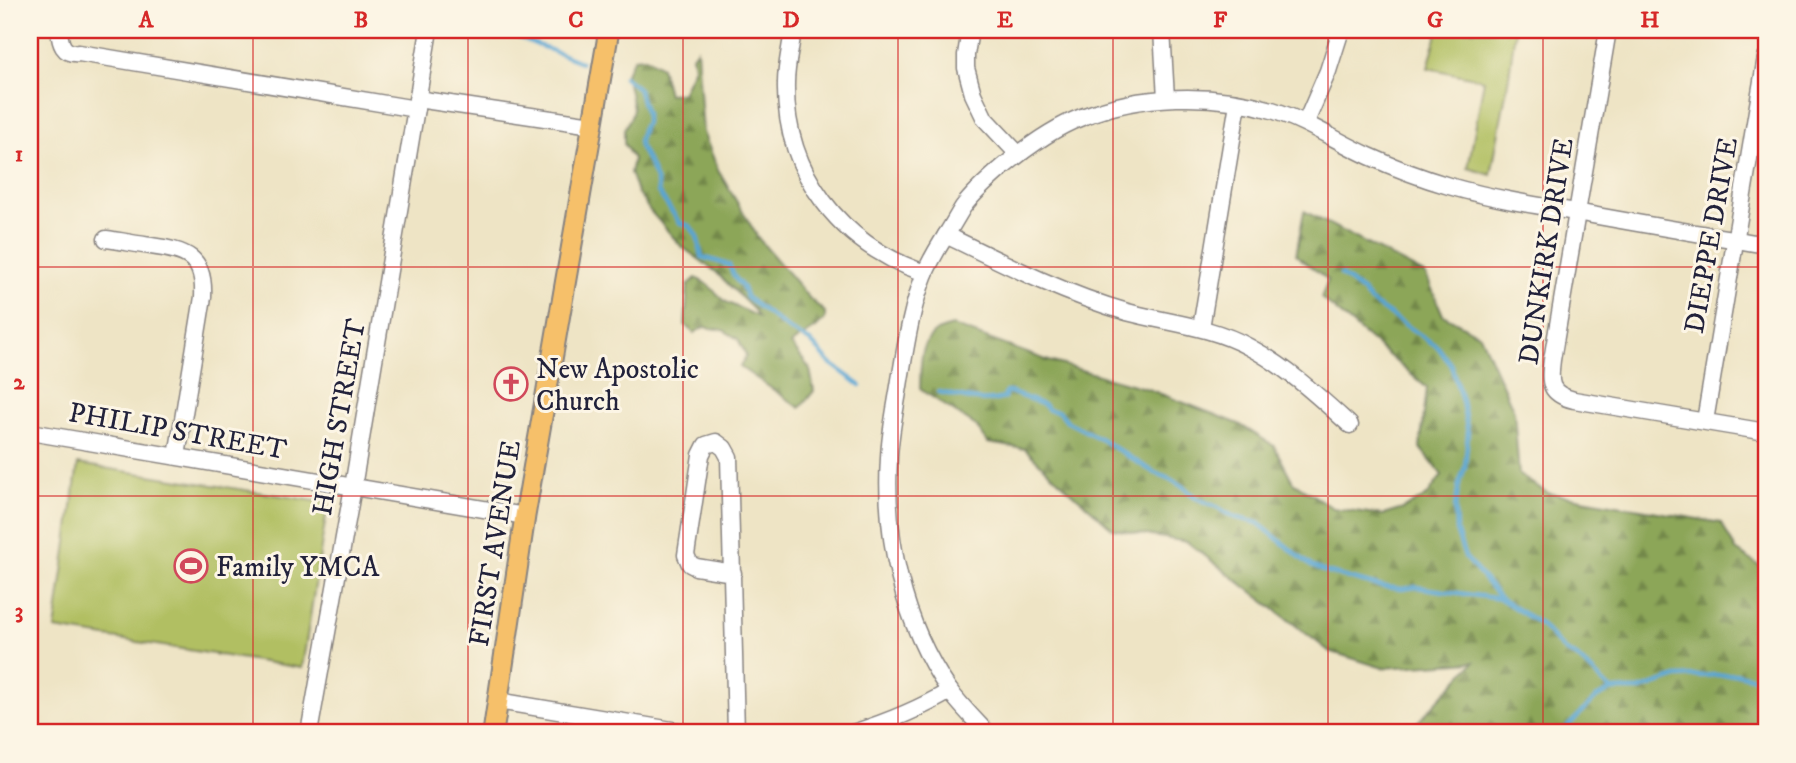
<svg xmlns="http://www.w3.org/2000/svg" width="1796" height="763" font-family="'IM FELL DW Pica',serif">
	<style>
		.green { fill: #b1bf62; stroke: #6a704e; stroke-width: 2 }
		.forest { fill: url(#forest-firs); stroke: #57644a; stroke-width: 2 }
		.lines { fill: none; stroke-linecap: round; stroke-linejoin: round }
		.stream { stroke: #59a5d2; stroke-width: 4.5 }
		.minor-casing { stroke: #888380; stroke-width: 19 }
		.major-casing { stroke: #888380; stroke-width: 23 }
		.minor { stroke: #fff; stroke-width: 16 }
		.major { stroke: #f6c06b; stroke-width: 19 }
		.grid { fill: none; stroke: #d62828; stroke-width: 2; stroke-opacity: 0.55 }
		.labels { text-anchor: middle; stroke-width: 6; stroke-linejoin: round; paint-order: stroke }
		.street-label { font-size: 28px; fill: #22223b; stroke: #fcf5e5 }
		.poi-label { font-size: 28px; fill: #22223b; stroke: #fcf5e5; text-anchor: start }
		.neatline { fill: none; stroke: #d62828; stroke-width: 2.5 }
		.grid-label { font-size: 23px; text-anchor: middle; font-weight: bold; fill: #d62828 }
	</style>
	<defs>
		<pattern id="forest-firs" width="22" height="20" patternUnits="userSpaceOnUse" patternTransform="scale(1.75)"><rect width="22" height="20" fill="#8ca658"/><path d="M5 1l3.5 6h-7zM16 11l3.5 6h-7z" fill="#72874a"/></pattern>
	</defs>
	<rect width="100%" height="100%" fill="#fcf5e5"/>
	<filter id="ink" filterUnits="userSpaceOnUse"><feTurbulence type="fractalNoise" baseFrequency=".0143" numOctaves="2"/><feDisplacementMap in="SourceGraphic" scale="14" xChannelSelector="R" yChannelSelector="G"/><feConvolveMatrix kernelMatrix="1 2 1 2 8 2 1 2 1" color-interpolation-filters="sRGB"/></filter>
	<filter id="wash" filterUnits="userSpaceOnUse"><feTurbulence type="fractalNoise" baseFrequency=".00686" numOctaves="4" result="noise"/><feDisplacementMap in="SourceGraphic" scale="28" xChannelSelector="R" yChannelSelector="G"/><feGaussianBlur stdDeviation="1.57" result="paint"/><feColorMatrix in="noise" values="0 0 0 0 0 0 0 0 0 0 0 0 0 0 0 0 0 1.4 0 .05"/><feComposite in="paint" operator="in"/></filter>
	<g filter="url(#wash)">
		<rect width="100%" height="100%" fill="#eee4c5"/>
		<g class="green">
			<path d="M1438 30H1515L1509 76 1491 175 1468 168 1484 80 1428 68Z"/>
			<path d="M78 464 328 503 302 668 55 629Z"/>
		</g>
		<g class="forest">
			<path d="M697 49 703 132 719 172 759 239 810 299 825 312V319L816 328 791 344 810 369 814 391 800 408 740 367 746 355 738 339 723 330 704 327 694 333 685 325 688 285 696 278 707 284 726 302 758 317 754 310 716 272 681 246 650 211 637 192 630 173 633 159 624 144V129L631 117 633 108 626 73 634 58 645 57 661 67 668 94 682 93 694 67 692 56Z"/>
			<path d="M1304 211 1426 275 1443 315 1480 335 1514 411 1519 475 1548 493 1721 523 1736 550 1766 570V733H1412L1413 727 1474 662 1383 668 1329 651 1187 542 1113 529 1047 470 1025 449 988 443 976 426 920 389C921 369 918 343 937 331 942 329 948 327 953 326L1049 361 1148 389 1239 424 1274 446 1293 482 1333 508 1383 515 1403 509 1427 496 1442 475 1420 448 1427 388 1321 298 1328 280 1296 255Z"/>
		</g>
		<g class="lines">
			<g class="stream">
				<path d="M506 30 510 34 581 62"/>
				<path d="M624 77 638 88 646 114V123L643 127 639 140 640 147 649 163 657 182 658 192 680 223 690 226 697 236 702 257 729 265 735 278 743 288 747 298 791 331 810 341 830 363 860 385"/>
				<path d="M1341 275 1363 292 1370 301 1438 347 1451 365 1462 401 1468 433 1465 467 1459 484 1455 508 1456 530 1465 557 1501 599 1540 624 1566 652 1577 657 1611 690"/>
				<path d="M939 392C960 396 983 405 1004 398L1006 392H1010L1044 405 1049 410 1060 412 1068 422 1099 438 1155 473 1170 479 1185 488 1196 498 1217 507 1234 517 1258 523 1311 566 1326 572 1378 586 1402 589 1416 587 1501 599"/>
				<path d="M1561 733 1596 698 1611 690H1639L1677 677 1738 674 1766 680"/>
			</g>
		</g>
	</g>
	<g filter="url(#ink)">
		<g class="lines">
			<defs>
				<g id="minor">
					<path d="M59 30C60 43 63 55 79 53L416 109"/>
					<path d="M793 30C791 47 786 65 786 83 784 173 841 245 925 273"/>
					<path d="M970 30 966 55V68L973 94 985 119 1018 154"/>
					<path d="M1162 30 1166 98"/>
					<path d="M1608 30 1552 360C1549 383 1549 394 1574 400L1766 432"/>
					<path d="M417 99 592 125"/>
					<path d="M1306 122 1328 71 1341 30"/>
					<path d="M946 235C1005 264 1064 294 1127 312 1168 323 1211 326 1249 347 1287 367 1319 397 1350 425"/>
					<path d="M106 239C121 241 136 244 151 246 186 251 205 256 203 297L177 456"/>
					<path d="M1201 328 1238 103"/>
					<path d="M1705 421 1766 57"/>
					<path d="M30 432 525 516"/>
					<path d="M733 573 696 567 690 564 686 555 701 455 706 445 716 442 724 448 729 457 736 733"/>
					<path d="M498 701 690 733"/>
					<path d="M309 733 353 487 429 30"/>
					<path d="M853 733C888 722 918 710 950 691"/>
					<path d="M987 733C974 719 960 705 949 690 903 623 884 538 889 458 890 432 896 406 900 380 906 345 911 309 924 276 930 260 939 246 948 232 953 224 958 215 963 207 974 192 989 179 1003 167 1027 147 1053 128 1082 117 1140 94 1212 92 1272 110 1307 121 1336 141 1369 156 1395 168 1422 178 1449 186 1491 198 1533 205 1576 212 1639 224 1703 234 1766 245"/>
				</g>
				<path id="major" d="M493 733 525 516 609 30"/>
			</defs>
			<use href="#minor" class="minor-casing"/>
			<use href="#major" class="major-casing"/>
			<use href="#minor" class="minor"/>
			<use href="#major" class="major"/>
		</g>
	</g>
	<path class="grid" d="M253 30V733M468 30V733M683 30V733M898 30V733M1113 30V733M1328 30V733M1543 30V733M30 267H1766M30 496H1766"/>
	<defs>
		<symbol id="church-ring" viewBox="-11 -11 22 22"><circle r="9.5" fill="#fcf5e5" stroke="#d1495b" stroke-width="1.5"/><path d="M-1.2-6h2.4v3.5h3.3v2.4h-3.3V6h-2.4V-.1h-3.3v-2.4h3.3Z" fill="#d1495b"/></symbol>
		<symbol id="stadium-ring" viewBox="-11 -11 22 22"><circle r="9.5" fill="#fcf5e5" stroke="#d1495b" stroke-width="1.5"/><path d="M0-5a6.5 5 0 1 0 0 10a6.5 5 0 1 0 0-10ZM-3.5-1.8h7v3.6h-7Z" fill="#d1495b"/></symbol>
	</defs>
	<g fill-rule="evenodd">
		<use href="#church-ring" x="492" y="365" width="38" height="38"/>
		<use href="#stadium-ring" x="172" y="547" width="38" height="38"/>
	</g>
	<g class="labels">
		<g class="street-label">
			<text transform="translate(1710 235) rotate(-80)" y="10">DIEPPE DRIVE</text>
			<text transform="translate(1545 251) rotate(-81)" y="10">DUNKIRK DRIVE</text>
			<text transform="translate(338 417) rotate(-80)" y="10">HIGH STREET</text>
			<text transform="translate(178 430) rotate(10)" y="10">PHILIP STREET</text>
			<text transform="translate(494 543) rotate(-81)" y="10">FIRST AVENUE</text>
		</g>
		<g class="poi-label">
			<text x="536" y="378">New Apostolic<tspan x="536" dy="32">Church</tspan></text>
			<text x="216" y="576">Family YMCA</text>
		</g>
	</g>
	<rect width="1796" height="763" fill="none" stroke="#fcf5e5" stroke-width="77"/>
	<rect x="38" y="38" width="1720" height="686" class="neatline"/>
	<g class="grid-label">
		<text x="146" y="27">A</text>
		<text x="361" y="27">B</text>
		<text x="576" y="27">C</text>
		<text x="791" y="27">D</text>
		<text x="1005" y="27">E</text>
		<text x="1220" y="27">F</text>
		<text x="1435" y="27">G</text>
		<text x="1650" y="27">H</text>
		<text x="19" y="161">1</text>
		<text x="19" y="389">2</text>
		<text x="19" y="618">3</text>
	</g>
</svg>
